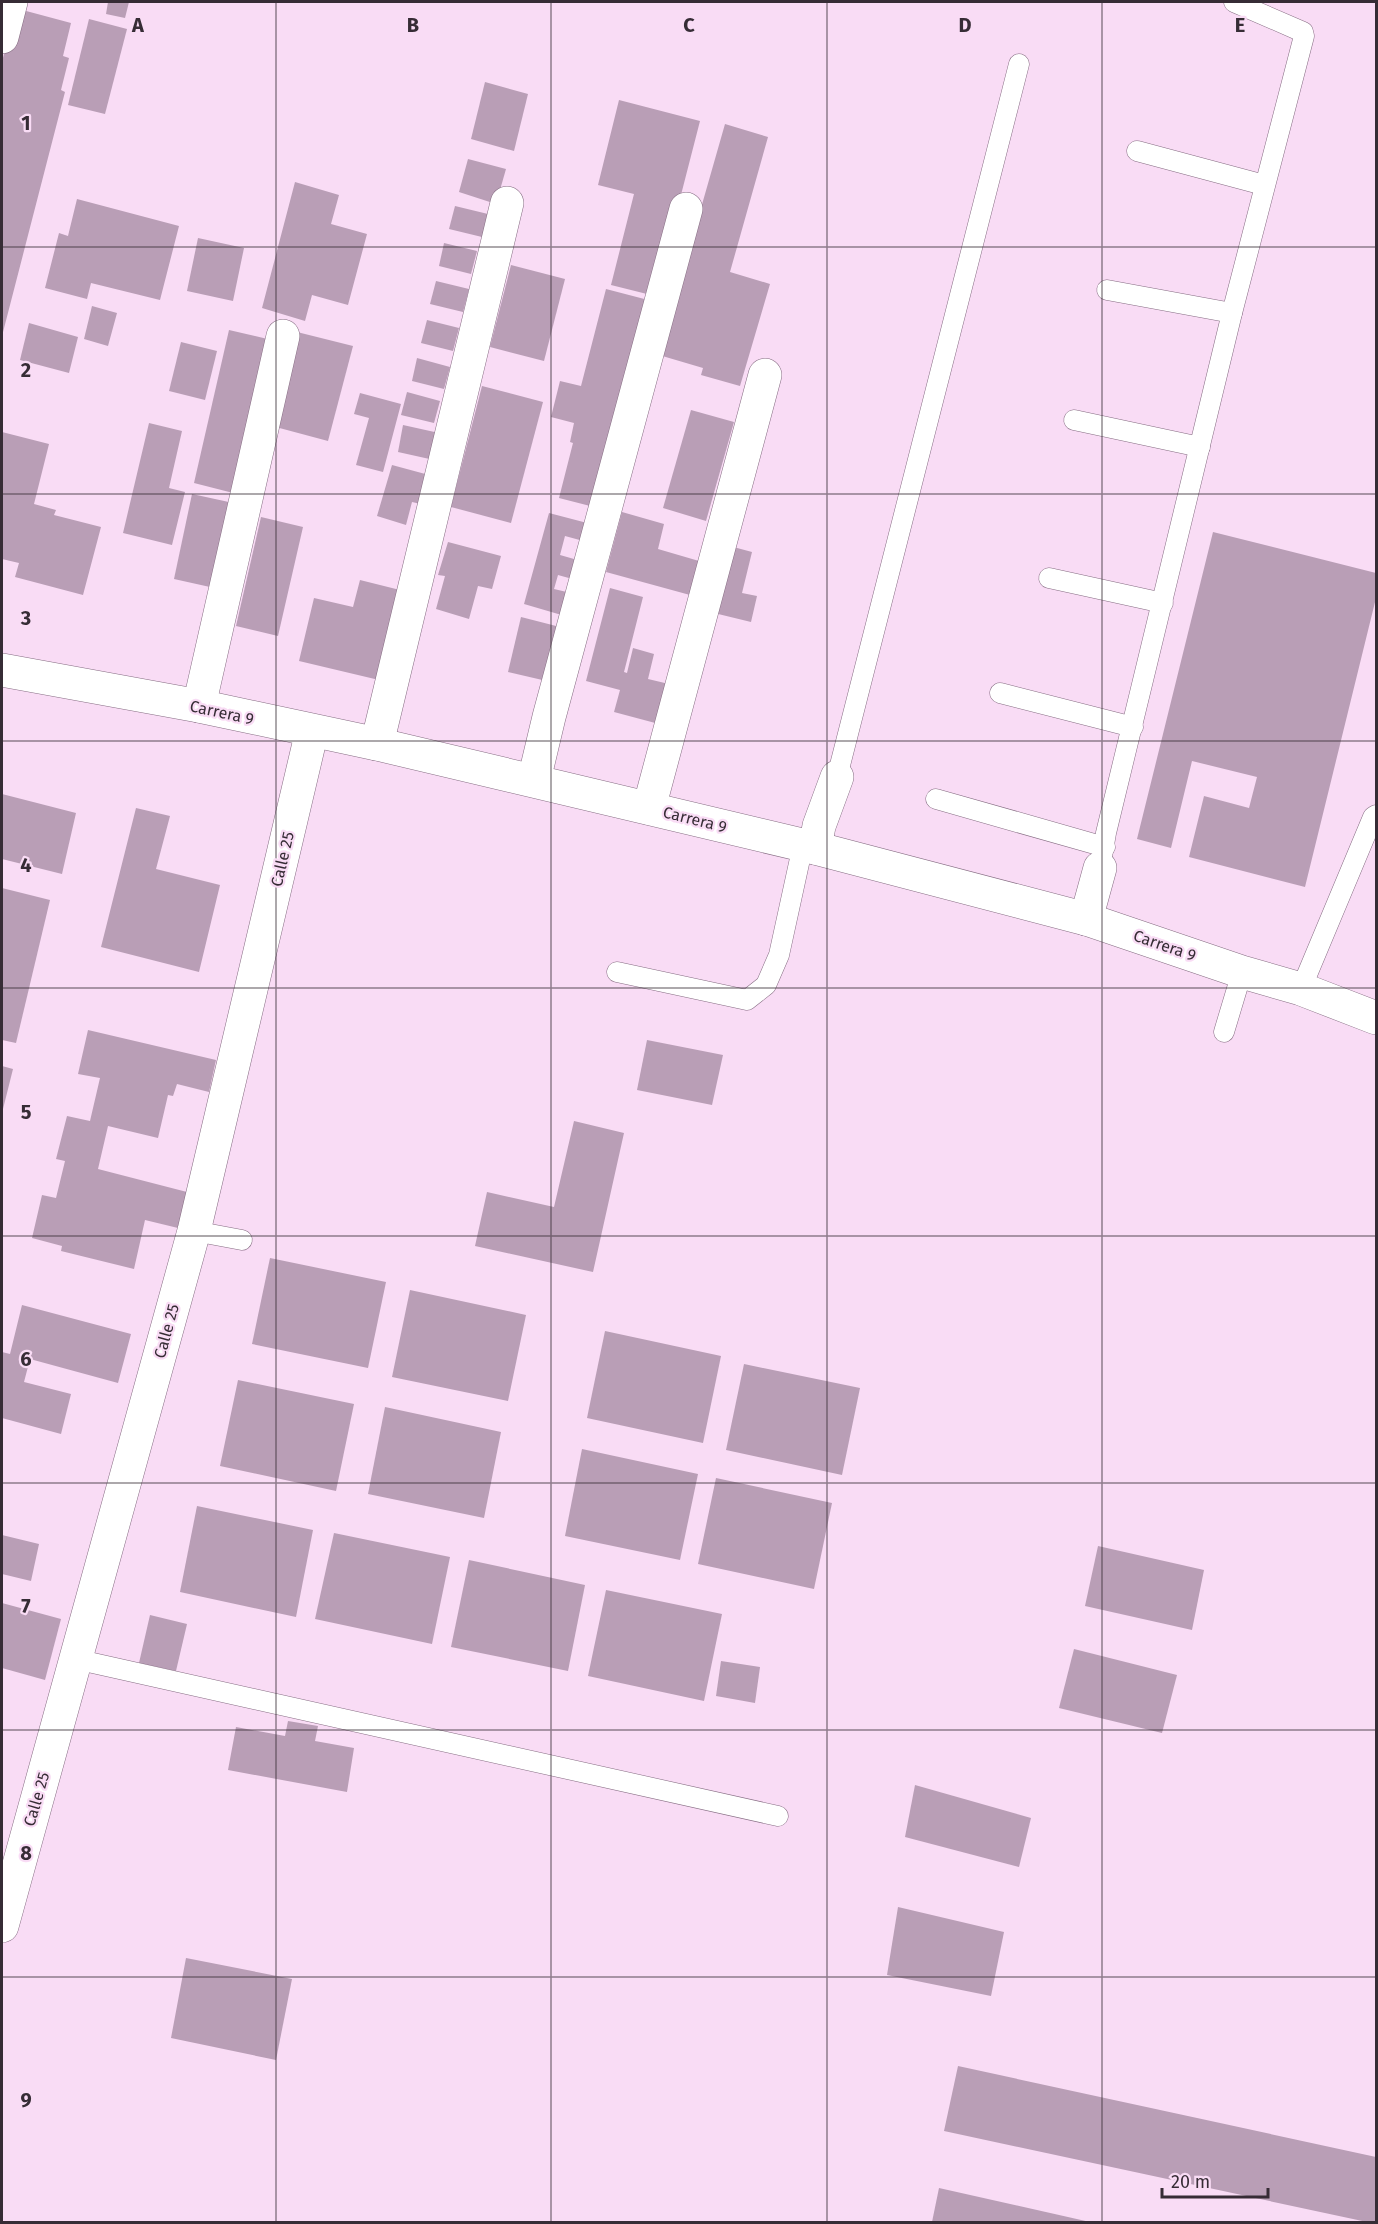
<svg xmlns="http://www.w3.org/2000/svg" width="1378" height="2224" font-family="'Fira Sans',sans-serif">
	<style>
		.building { fill: #b99eb6 }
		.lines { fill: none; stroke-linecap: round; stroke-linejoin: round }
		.service-casing { stroke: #866d83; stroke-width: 21 }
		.minor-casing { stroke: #866d83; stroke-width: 34 }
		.secondary-casing { stroke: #866d83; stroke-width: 34 }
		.service { stroke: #fff; stroke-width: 20 }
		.minor { stroke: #fff; stroke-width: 33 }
		.secondary { stroke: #fff; stroke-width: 33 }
		.grid { fill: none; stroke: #362c35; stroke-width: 1.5; stroke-opacity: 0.55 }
		.labels { text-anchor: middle; stroke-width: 4.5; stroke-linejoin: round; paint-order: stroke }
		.street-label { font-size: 16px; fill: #362c35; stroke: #f9dcf5 }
		.grid-label { font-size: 20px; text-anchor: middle; font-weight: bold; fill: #362c35; stroke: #f9dcf5; stroke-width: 4.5; stroke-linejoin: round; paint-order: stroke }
	</style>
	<rect width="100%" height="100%" fill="#f9dcf5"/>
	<g class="building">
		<path d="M108 2H129L125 18 106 14Z"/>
		<path d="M15 8 71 23 63 56 69 58 61 90 65 92 2 336V62Z"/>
		<path d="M89 19 127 29 105 114 68 105Z"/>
		<path d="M485 82 528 94 514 151 471 139Z"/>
		<path d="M619 100 700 121 655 296 611 285 634 194 598 185Z"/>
		<path d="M725 124 768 137 730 272 770 284 740 386 701 375 703 368 659 355Z"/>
		<path d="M468 159 506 169 496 204 459 192Z"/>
		<path d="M295 182 339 195 331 224 367 234 348 305 312 295 305 321 262 308Z"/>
		<path d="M77 199 179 226 160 300 91 283 87 299 45 288 59 233 68 236Z"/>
		<path d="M455 206 488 214 482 237 449 229Z"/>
		<path d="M198 238 244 248 233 301 187 291Z"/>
		<path d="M444 243 477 251 471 274 439 266Z"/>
		<path d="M511 265 565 279 544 361 490 347Z"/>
		<path d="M436 281 469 289 463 312 430 304Z"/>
		<path d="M606 289 652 301 598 508 559 498 573 443 570 442 574 423 551 417 560 381 581 386Z"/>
		<path d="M92 306 117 313 108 346 84 339Z"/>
		<path d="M427 320 459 328 453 351 421 343Z"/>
		<path d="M29 323 78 337 69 373 20 360Z"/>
		<path d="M229 330 276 341 241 495 194 483Z"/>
		<path d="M297 332 353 346 328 441 272 426Z"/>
		<path d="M181 342 217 351 205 400 169 391Z"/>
		<path d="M417 358 450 367 444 389 412 381Z"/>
		<path d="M482 386 543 402 511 523 451 507Z"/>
		<path d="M407 392 440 401 434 423 401 415Z"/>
		<path d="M360 393 401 404 383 472 356 465 369 418 354 414Z"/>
		<path d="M691 410 734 422 706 521 663 508Z"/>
		<path d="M149 423 182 431 169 488 185 492 172 545 123 533Z"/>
		<path d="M403 425 439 433 434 460 398 452Z"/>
		<path d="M2 432 49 444 34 504 56 510 54 515 101 527 83 595 15 577 19 563 2 559Z"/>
		<path d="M392 465 429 475 421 504 412 502 406 525 377 516Z"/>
		<path d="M192 494 238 504 219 589 174 579Z"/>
		<path d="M622 512 664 524 658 549 699 561 690 595 606 572Z"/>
		<path d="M549 513 591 524 587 542 565 536 560 555 581 561 576 580 558 575 554 589 571 593 565 616 524 604Z"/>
		<path d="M261 517 303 527 278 636 236 626Z"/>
		<path d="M1213 532 1376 573V598L1305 887 1189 857 1204 796 1249 808 1257 777 1192 761 1171 848 1137 839Z"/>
		<path d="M448 542 501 556 492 589 478 586 469 619 436 609 445 576 438 575Z"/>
		<path d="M726 545 752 552 742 593 757 596 751 622 710 612Z"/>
		<path d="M360 580 400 590 379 680 299 661 314 598 353 607Z"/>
		<path d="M610 588 643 597 624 672 627 673 633 648 654 654 648 679 669 684 659 724 614 712 620 690 586 681Z"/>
		<path d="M521 617 564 628 551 682 508 672Z"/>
		<path d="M2 794 76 813 62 874 2 859Z"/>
		<path d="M136 808 170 816 156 869 220 885 199 972 101 947Z"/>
		<path d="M2 888 50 900 16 1043 2 1040Z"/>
		<path d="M88 1030 216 1060 209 1092 177 1084 173 1096 168 1095 158 1138 108 1126 98 1169 187 1192 178 1228 145 1220 134 1269 61 1251 62 1246 32 1238 42 1195 56 1198 65 1161 56 1159 67 1116 90 1121 100 1078 78 1074Z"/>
		<path d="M647 1040 723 1055 712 1105 637 1090Z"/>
		<path d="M2 1066 13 1069 2 1113Z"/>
		<path d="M574 1121 624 1133 593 1272 475 1246 487 1192 554 1207Z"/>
		<path d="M270 1258 386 1282 368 1368 252 1344Z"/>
		<path d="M410 1290 526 1315 508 1401 392 1377Z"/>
		<path d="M22 1305 131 1334 118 1383 30 1359 24 1382 71 1394 61 1434 2 1418V1352L10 1354Z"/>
		<path d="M605 1331 721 1356 703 1443 587 1418Z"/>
		<path d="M744 1364 860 1388 842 1475 726 1450Z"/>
		<path d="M238 1380 354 1404 336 1491 220 1466Z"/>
		<path d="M385 1407 501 1432 484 1518 368 1494Z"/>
		<path d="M582 1449 698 1474 680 1560 565 1536Z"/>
		<path d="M716 1478 832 1503 814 1589 698 1564Z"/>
		<path d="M197 1506 313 1530 296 1617 180 1592Z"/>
		<path d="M334 1533 450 1557 432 1644 315 1619Z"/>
		<path d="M2 1535 39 1544 31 1581 2 1574Z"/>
		<path d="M1098 1546 1204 1570 1192 1630 1085 1606Z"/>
		<path d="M469 1560 585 1585 568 1671 451 1647Z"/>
		<path d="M606 1590 722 1614 704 1701 588 1676Z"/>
		<path d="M2 1603 61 1619 45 1680 2 1668Z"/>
		<path d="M150 1615 187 1624 176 1671 139 1663Z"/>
		<path d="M1074 1649 1177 1675 1162 1733 1059 1708Z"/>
		<path d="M721 1661 760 1667 755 1703 716 1696Z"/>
		<path d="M288 1721 318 1726 315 1741 354 1748 347 1792 228 1770 236 1727 285 1736Z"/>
		<path d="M915 1785 1031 1818 1019 1867 905 1837Z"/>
		<path d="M898 1907 1004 1932 991 1996 887 1975Z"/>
		<path d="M186 1958 292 1979 276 2060 171 2038Z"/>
		<path d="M958 2066 1376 2157V2222H1367L944 2131Z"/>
		<path d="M939 2188 1090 2222H932Z"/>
	</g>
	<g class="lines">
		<defs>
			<g id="service">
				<path d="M1137 151 1264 185"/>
				<path d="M1107 290 1232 313"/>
				<path d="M1074 420 1200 447"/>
				<path d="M1049 578 1163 603"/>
				<path d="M1000 693 1133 727"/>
				<path d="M837 777 1019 64"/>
				<path d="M936 799 1105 847"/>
				<path d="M1100 868 1106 833 1232 313 1304 36 1303 32 1234 2"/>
				<path d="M617 972 747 1000 766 985 779 955 803 845"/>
				<path d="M1301 989 1373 817 1376 815"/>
				<path d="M1224 1032 1242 972"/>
				<path d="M194 1231 242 1240"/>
				<path d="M75 1659 778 1816"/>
			</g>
			<g id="minor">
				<path d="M2 37 11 2"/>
				<path d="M199 706 283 336"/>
				<path d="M377 744 507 203"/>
				<path d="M534 780 549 717 686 209"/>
				<path d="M649 808 765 375"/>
				<path d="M815 848 819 826 837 777"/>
				<path d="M1086 919 1100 868"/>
				<path d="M2 1926 194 1231 312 731"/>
			</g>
			<path id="secondary" d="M2 670 199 706 377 744 815 848 1086 919 1242 972 1301 989 1376 1018"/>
		</defs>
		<use href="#service" class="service-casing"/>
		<use href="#minor" class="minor-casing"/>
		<use href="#secondary" class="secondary-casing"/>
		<use href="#service" class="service"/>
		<use href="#minor" class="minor"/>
		<use href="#secondary" class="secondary"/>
	</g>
	<path class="grid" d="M276 2V2222M551 2V2222M827 2V2222M1102 2V2222M2 247H1376M2 494H1376M2 741H1376M2 988H1376M2 1236H1376M2 1483H1376M2 1730H1376M2 1977H1376"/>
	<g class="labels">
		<g class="street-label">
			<text transform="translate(222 712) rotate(12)" y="6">Carrera 9</text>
			<text transform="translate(695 819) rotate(14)" y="6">Carrera 9</text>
			<text transform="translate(282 859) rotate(-77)" y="6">Calle 25</text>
			<text transform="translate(1165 945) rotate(19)" y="6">Carrera 9</text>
			<text transform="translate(166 1331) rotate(-75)" y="6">Calle 25</text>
			<text transform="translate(36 1799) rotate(-74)" y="6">Calle 25</text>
		</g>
	</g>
	<g class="grid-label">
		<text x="138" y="32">A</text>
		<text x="413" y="32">B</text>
		<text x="689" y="32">C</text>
		<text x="965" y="32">D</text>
		<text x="1240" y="32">E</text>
		<text x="26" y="130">1</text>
		<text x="26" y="377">2</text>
		<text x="26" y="625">3</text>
		<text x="26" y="872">4</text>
		<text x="26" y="1119">5</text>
		<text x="26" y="1366">6</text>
		<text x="26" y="1613">7</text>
		<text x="26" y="1860">8</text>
		<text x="26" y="2107">9</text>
	</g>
	<rect width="1378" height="2224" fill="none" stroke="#362c35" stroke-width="6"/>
	<path d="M1162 2188v9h106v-9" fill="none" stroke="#362c35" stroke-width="3"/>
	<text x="1171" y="2188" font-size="18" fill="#362c35" stroke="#f9dcf5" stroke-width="4.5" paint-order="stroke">20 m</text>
</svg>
